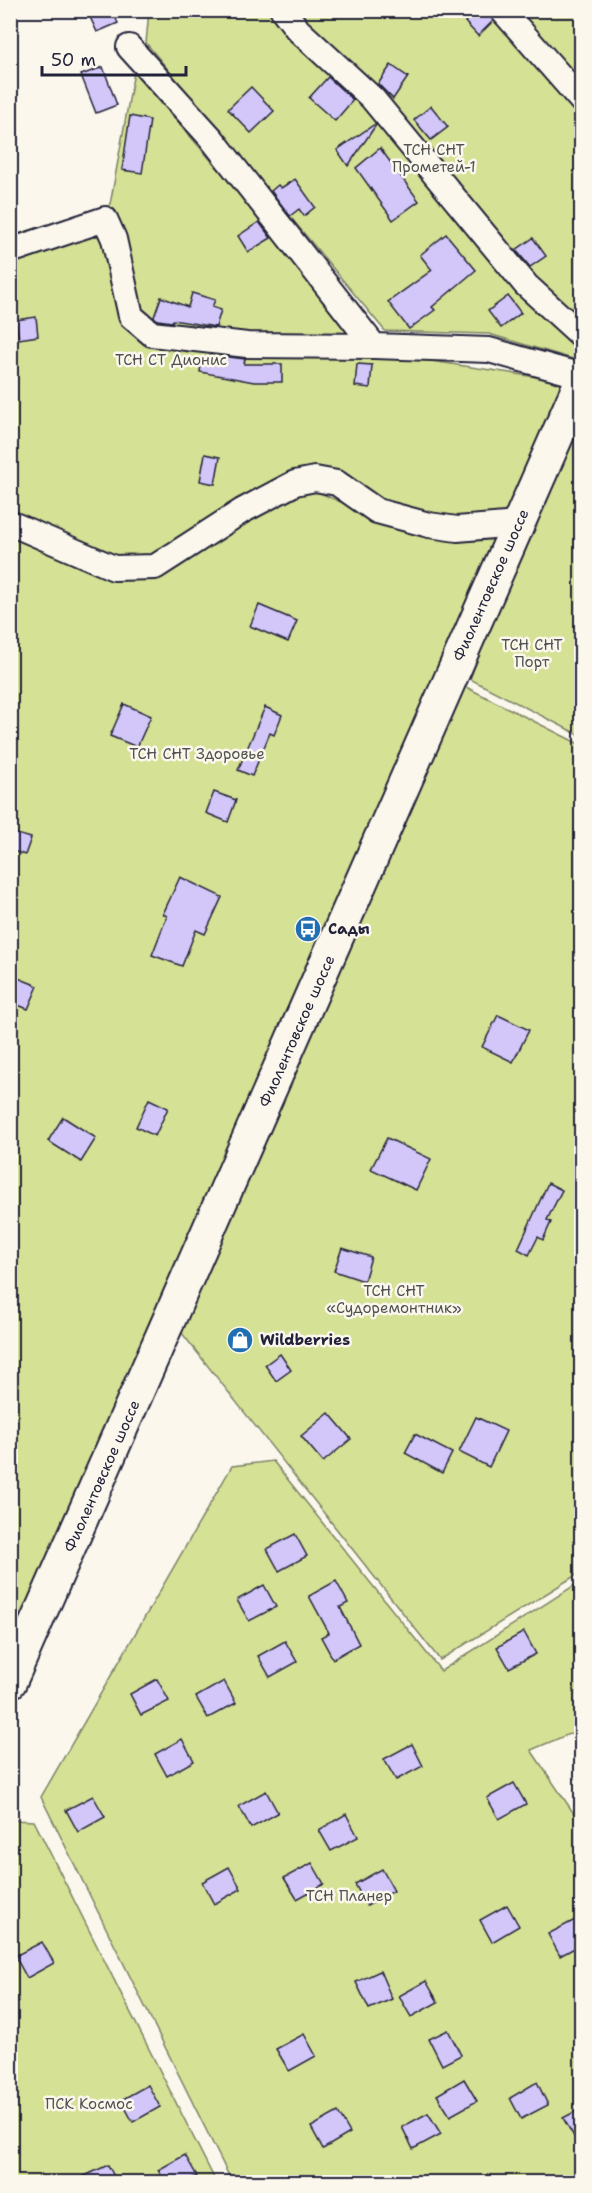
<svg xmlns="http://www.w3.org/2000/svg" width="592" height="2193" font-family="'Shantell Sans',sans-serif">
	<style>
		.green { fill: #d5e194; stroke: #7c8268; stroke-width: 1.5 }
		.building { fill: #d3c7f9; stroke: #22223b; stroke-width: 1.5 }
		.lines { fill: none; stroke-linecap: round; stroke-linejoin: round }
		.minor-casing { stroke: #22223b; stroke-width: 28 }
		.major-casing { stroke: #22223b; stroke-width: 36 }
		.minor { stroke: #fbf7ec; stroke-width: 24 }
		.major { stroke: #fbf7ec; stroke-width: 32 }
		.labels { text-anchor: middle; stroke-width: 5; stroke-linejoin: round; paint-order: stroke }
		.park-label { font-size: 15px; fill: #4f5251; stroke: #fbf7ec }
		.street-label { font-size: 15px; fill: #22223b; stroke: #fbf7ec }
		.poi-label { font-size: 15px; font-weight: bold; fill: #22223b; stroke: #fbf7ec; text-anchor: start }
	</style>
	<rect width="100%" height="100%" fill="#fbf7ec"/>
	<filter id="ink" filterUnits="userSpaceOnUse"><feTurbulence type="fractalNoise" baseFrequency=".0167" numOctaves="2"/><feDisplacementMap in="SourceGraphic" scale="12" xChannelSelector="R" yChannelSelector="G"/><feConvolveMatrix kernelMatrix="1 2 1 2 8 2 1 2 1" color-interpolation-filters="sRGB"/></filter>
	<g filter="url(#ink)">
		<g class="green">
			<path d="M149 11H581L582 346 576 360 489 334 385 331 146 43Z"/>
			<path d="M134 72 379 353 569 382 507 519 438 525 303 470 150 559 114 560 49 553 129 578 163 570 265 508 313 490 371 515 427 534 507 527 335 900 11 1664V236L110 205Z"/>
			<path d="M581 421V736L470 679 486 636Z"/>
			<path d="M462 685 581 745V1572L440 1660 177 1327Z"/>
			<path d="M273 1461 441 1671 581 1581V1729L531 1750 581 1824V2182H232L41 1797 232 1466Z"/>
			<path d="M11 1820 34 1821 216 2182H11Z"/>
		</g>
		<g class="building">
			<path d="M105 10H112L118 23 97 32 90 17Z"/>
			<path d="M476 10H488L493 21 478 36 465 22Z"/>
			<path d="M391 65 408 77 393 99 378 84Z"/>
			<path d="M103 67 117 105 96 113 81 75Z"/>
			<path d="M328 77 353 100 335 121 309 98Z"/>
			<path d="M251 87 274 111 251 133 228 109Z"/>
			<path d="M431 106 448 127 431 140 414 120Z"/>
			<path d="M130 116 150 120 142 173 122 170Z"/>
			<path d="M375 124 376 125 348 166 337 150Z"/>
			<path d="M380 148 419 201 393 220 356 168Z"/>
			<path d="M295 179 315 207 304 216 299 209 290 216 271 191 278 185 281 188Z"/>
			<path d="M259 222 271 238 248 252 238 236Z"/>
			<path d="M446 234 476 270 432 307 435 310 409 329 388 302 432 270 420 255Z"/>
			<path d="M533 238 546 256 530 267 516 250Z"/>
			<path d="M192 293 215 300 212 307 221 310 216 327 173 320 172 322 158 320 154 317 161 297 188 307Z"/>
			<path d="M508 296 521 313 501 328 488 311Z"/>
			<path d="M36 317 38 336 19 339 16 320Z"/>
			<path d="M221 356 245 359 244 364H282V382H254L200 372 201 364H220Z"/>
			<path d="M357 364 372 365 370 388 355 386Z"/>
			<path d="M205 454 220 457 215 484 200 481Z"/>
			<path d="M259 605 297 621 288 642 250 626Z"/>
			<path d="M124 704 151 716 137 747 110 736Z"/>
			<path d="M265 707 282 715 274 735 270 733 252 776 238 770Z"/>
			<path d="M214 792 236 800 228 822 206 813Z"/>
			<path d="M10 832 31 838 25 855 10 850Z"/>
			<path d="M180 877 222 897 205 934 196 930 182 966 152 955 167 916 163 914Z"/>
			<path d="M18 978 38 986 28 1009 10 1002Z"/>
			<path d="M498 1015 529 1030 513 1062 482 1047Z"/>
			<path d="M149 1099 168 1108 155 1136 136 1127Z"/>
			<path d="M63 1117 96 1138 81 1162 48 1141Z"/>
			<path d="M387 1138 431 1159 416 1190 371 1169Z"/>
			<path d="M548 1183 562 1190 547 1220 551 1222 543 1240 538 1237 529 1255 518 1249Z"/>
			<path d="M342 1248 371 1257 364 1281 334 1271Z"/>
			<path d="M280 1354 291 1370 276 1381 265 1365Z"/>
			<path d="M329 1413 351 1439 323 1462 301 1436Z"/>
			<path d="M476 1417 506 1431 489 1467 459 1452Z"/>
			<path d="M415 1434 452 1453 442 1473 405 1453Z"/>
			<path d="M295 1534 307 1556 279 1571 267 1549Z"/>
			<path d="M336 1581 348 1603 340 1607 359 1644 333 1659 321 1637 329 1633 309 1596Z"/>
			<path d="M264 1585 276 1607 249 1621 237 1600Z"/>
			<path d="M524 1632 536 1654 509 1668 497 1647Z"/>
			<path d="M285 1641 297 1662 270 1677 258 1656Z"/>
			<path d="M157 1679 169 1701 141 1715 130 1694Z"/>
			<path d="M224 1681 236 1703 208 1718 196 1697Z"/>
			<path d="M182 1739 194 1761 167 1776 155 1754Z"/>
			<path d="M412 1744 423 1766 396 1780 384 1759Z"/>
			<path d="M514 1783 526 1804 499 1819 487 1798Z"/>
			<path d="M266 1791 278 1813 251 1828 239 1806Z"/>
			<path d="M93 1796 105 1817 78 1832 66 1810Z"/>
			<path d="M346 1814 358 1837 331 1851 319 1830Z"/>
			<path d="M312 1863 324 1884 297 1899 284 1878Z"/>
			<path d="M229 1867 241 1889 214 1904 202 1882Z"/>
			<path d="M382 1869 394 1891 367 1906 355 1884Z"/>
			<path d="M507 1905 519 1926 492 1942 480 1920Z"/>
			<path d="M575 1920 582 1931V1944L560 1956 548 1934Z"/>
			<path d="M42 1942 54 1963 27 1978 15 1956Z"/>
			<path d="M380 1971 392 1999 369 2009 356 1982Z"/>
			<path d="M426 1981 438 2002 411 2017 399 1996Z"/>
			<path d="M448 2030 461 2055 442 2065 429 2039Z"/>
			<path d="M304 2034 316 2056 289 2071 276 2049Z"/>
			<path d="M464 2079 477 2101 450 2116 437 2095Z"/>
			<path d="M537 2082 548 2105 521 2119 510 2098Z"/>
			<path d="M148 2085 160 2107 133 2122 121 2100Z"/>
			<path d="M582 2108V2150L563 2118Z"/>
			<path d="M338 2112 350 2133 323 2149 311 2127Z"/>
			<path d="M428 2113 441 2134 413 2149 402 2127Z"/>
			<path d="M185 2155 197 2176 185 2182H165L158 2170Z"/>
			<path d="M108 2165 117 2182H72Z"/>
		</g>
		<g class="lines">
			<defs>
				<g id="minor">
					<path d="M283 10 298 30 372 98 526 285 582 336"/>
					<path d="M502 10 582 101"/>
					<path d="M129 47 212 139 374 346 489 350 582 376"/>
					<path d="M10 251 105 219 114 239 131 316 152 334 247 345 374 346"/>
					<path d="M10 523 114 568 155 567 242 511 295 483 315 479 337 483 377 511 429 525 457 529 518 524"/>
				</g>
				<path id="major" d="M10 1682 582 379"/>
			</defs>
			<use href="#minor" class="minor-casing"/>
			<use href="#major" class="major-casing"/>
			<use href="#minor" class="minor"/>
			<use href="#major" class="major"/>
		</g>
	</g>
	<defs>
		<symbol id="bus-disc" viewBox="-11 -11 22 22"><circle r="9.5" fill="#1f6fb2" stroke="#fbf7ec"/><path d="M-5-6H5V4H4V6H2V4H-2V6H-4V4H-5ZM-3.5-4V0h7V-4ZM-3.5 1.2v1.5H-2V1.2ZM2 1.2v1.5H3.5V1.2Z" fill="#fff"/></symbol>
		<symbol id="shop-disc" viewBox="-11 -11 22 22"><circle r="9.5" fill="#1f6fb2" stroke="#fbf7ec"/><path d="M-5-2.5h2.3a2.7 3.5 0 0 1 5.4 0H5L5.5 6h-11ZM-1.5-2.5h3a1.5 2.3 0 0 0-3 0Z" fill="#fff"/></symbol>
	</defs>
	<g fill-rule="evenodd">
		<use href="#bus-disc" x="293" y="914" width="30" height="30"/>
		<use href="#shop-disc" x="225" y="1325" width="30" height="30"/>
	</g>
	<g class="labels">
		<g class="park-label">
			<text x="434" y="155">ТСН СНТ<tspan x="434" dy="17">Прометей-1</tspan></text>
			<text x="171" y="365">ТСН СТ Дионис</text>
			<text x="532" y="650">ТСН СНТ<tspan x="532" dy="17">Порт</tspan></text>
			<text x="197" y="759">ТСН СНТ Здоровье</text>
			<text x="394" y="1296">ТСН СНТ<tspan x="394" dy="17">«Судоремонтник»</tspan></text>
			<text x="349" y="1901">ТСН Планер</text>
			<text x="89" y="2109">ПСК Космос</text>
		</g>
		<g class="street-label">
			<text transform="translate(491 585) rotate(-66)" y="5">Фиолентовское шоссе</text>
			<text transform="translate(297 1031) rotate(-66)" y="5">Фиолентовское шоссе</text>
			<text transform="translate(102 1476) rotate(-66)" y="5">Фиолентовское шоссе</text>
		</g>
		<g class="poi-label">
			<text x="328" y="934">Сады</text>
			<text x="260" y="1345">Wildberries</text>
		</g>
	</g>
	<rect width="592" height="2193" fill="none" stroke="#fbf7ec" stroke-width="36"/>
	<rect x="18" y="18" width="556" height="2157" fill="none" stroke="#22223b" stroke-width="2" filter="url(#ink)"/>
	<path d="M42 66v9h144v-9" fill="none" stroke="#22223b" stroke-width="3"/>
	<text x="51" y="66" font-size="18" fill="#22223b" stroke="#fbf7ec" stroke-width="4.5" paint-order="stroke">50 m</text>
</svg>
